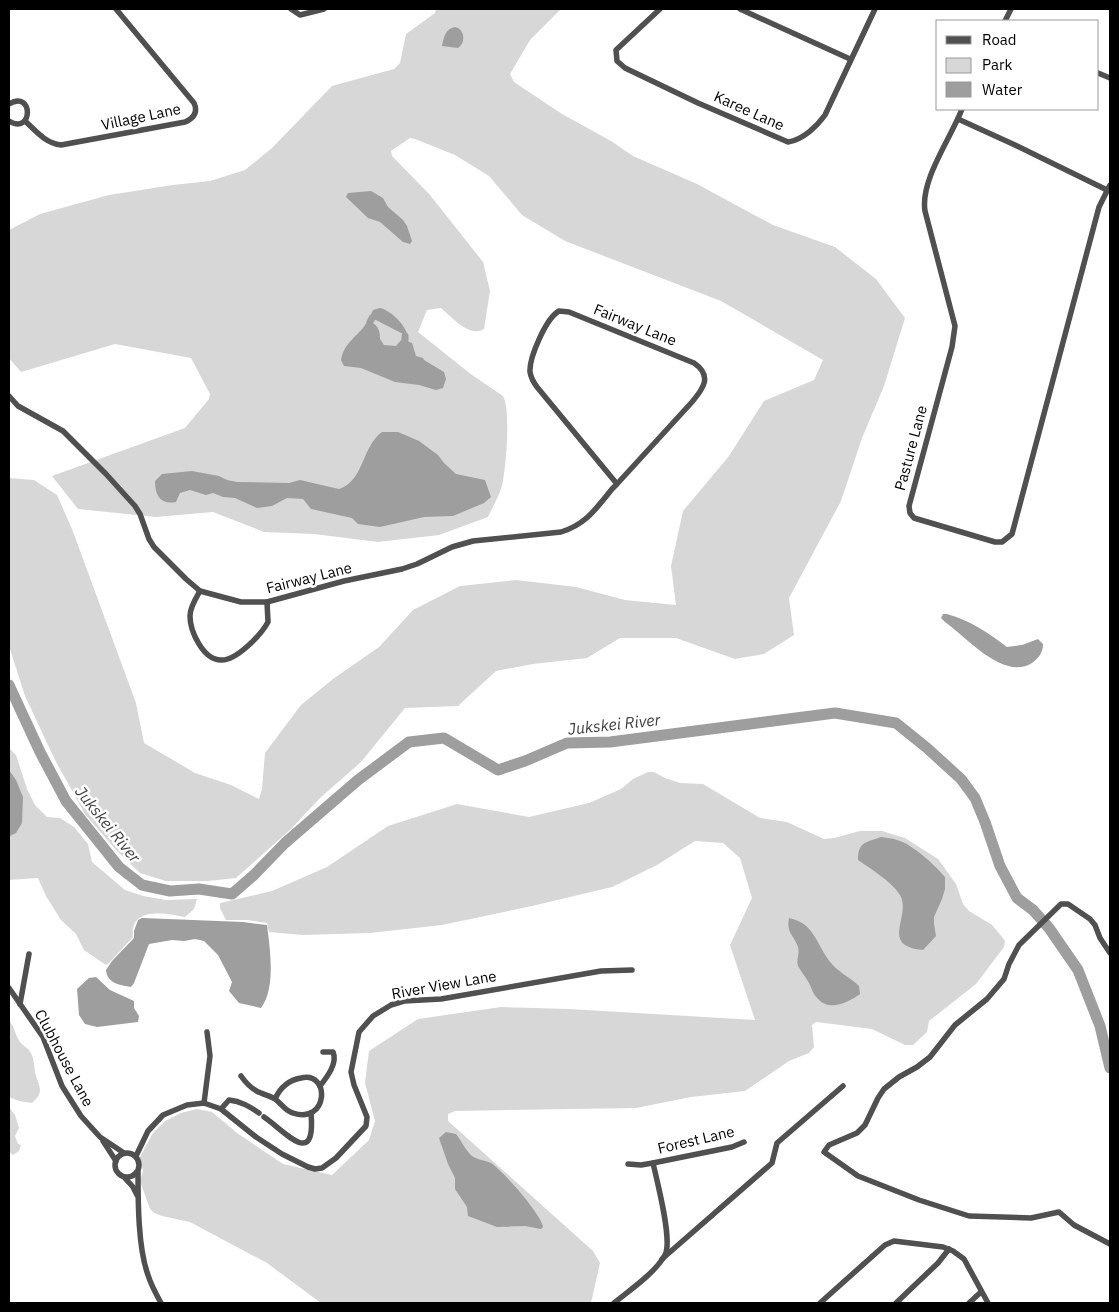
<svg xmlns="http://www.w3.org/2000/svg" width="1119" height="1312" font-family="'IBM Plex Sans',sans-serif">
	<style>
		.green { fill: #d7d7d7 }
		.water { fill: #9e9e9e }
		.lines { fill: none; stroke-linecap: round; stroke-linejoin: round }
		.canal { stroke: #9e9e9e; stroke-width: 7 }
		.river { stroke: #9e9e9e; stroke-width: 11 }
		.minor { stroke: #505050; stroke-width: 5.5 }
		.labels { text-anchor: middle; stroke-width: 5; stroke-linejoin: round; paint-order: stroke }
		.street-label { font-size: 15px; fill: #000; stroke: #fff }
		.water-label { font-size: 16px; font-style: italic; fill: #3f3f3f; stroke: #fff }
	</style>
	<rect width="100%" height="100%" fill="#fff"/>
	<g class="green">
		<path d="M436 9H561L530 40 510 74 514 82 562 114 611 141 633 156 697 184 773 225 835 247 876 279 905 318 884 386 862 438 841 501 789 598 794 635 764 654 735 659 676 638H620L587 658 533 664 496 671 458 706 405 708 361 762 320 798 291 829 236 878 208 881H166L140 873 116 850 85 814 55 760 25 696 9 646V478L34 480 57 495 72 529 136 703 144 743 195 773 231 785 259 799 262 789 265 753 301 705 333 679 379 647 413 610 460 586 516 580 576 587 625 600 676 605 671 566 683 511 729 456 764 401 814 380 823 360 721 301 565 241 522 215 489 176 455 155 415 139 410 138 391 151 392 156 430 195 483 262 490 291 484 329C469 338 452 317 441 308L427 310 418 332 472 375 503 396C511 410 506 465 503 481 501 493 493 506 488 517L439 535 378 542 314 534 264 532 213 512 156 517 78 509 52 476 185 428 209 399 210 394 191 358 115 344 21 372 9 358V230L40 214 109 195 173 185 210 181 245 170 272 148 332 86 394 69 400 63 406 34 435 13Z"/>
		<path d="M9 748 16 755 27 789 35 805 47 817 60 818 74 827 88 844 92 862 125 890 143 896 166 900 197 899 194 909 185 917C166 913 129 906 133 937L108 964 106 965 84 950 76 934 61 920 46 896 38 878 9 880Z"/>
		<path d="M648 772H654L665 778 680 783 703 784 760 818 787 822 824 839 834 838 860 831H882L905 838 938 859 956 884 963 904 969 911 992 925 1002 937 1005 941 1004 947 976 984 929 1021 927 1032 913 1045H905L872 1029 816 1022 812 1025 814 1047 809 1053 789 1061 745 1091 691 1097 636 1108 455 1111 448 1114V1121L593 1251 600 1263 591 1303H321L267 1263 190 1222 162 1216 154 1213 150 1209 140 1181 143 1171 140 1157 153 1133 165 1121 181 1113 197 1109 212 1112 237 1133 283 1164 332 1175 369 1140 375 1121 365 1083 369 1051 418 1019 501 1007 569 1009 755 1020 730 945 752 898 740 858 723 843 695 841 657 865 612 887 532 906 442 925 370 933 303 935 269 932 267 923 247 920H226L220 908V903L272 891 327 867 388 826 457 804 529 817 589 803 621 789 633 779Z"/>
		<path d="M9 1021C15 1027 15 1035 20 1042 22 1045 26 1047 29 1050 34 1057 34 1064 35 1072 38 1086 46 1091 32 1103L19 1101 9 1097Z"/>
		<path d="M9 1107 15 1115 19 1128 15 1136 18 1144 21 1145 19 1151 13 1155 9 1152Z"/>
	</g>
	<g class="water">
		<path d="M455 27C465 29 466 43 458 48L442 46C444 37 445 29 455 27Z"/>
		<path d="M371 191 383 198 388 207 403 220 407 226 412 241 410 244 403 242 380 222 368 218 346 197 348 193Z"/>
		<path d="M380 308C390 310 407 326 407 336L370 317 373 310Z"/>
		<path d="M368 320C377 325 380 328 380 339L384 345 396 346 402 339 412 343 416 356 423 358 424 360 444 372 446 379 443 388 436 390 419 385 395 382 361 368 344 366 341 360C344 341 361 335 368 320Z"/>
		<path d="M382 432H398L419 441 438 455 444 463 456 474 485 480 491 497 484 503 453 516 424 517 380 527 358 524 352 518 311 509 303 499 287 498 272 506 257 508 235 498 223 497 213 493 206 495 190 490 180 493 176 502C161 505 155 496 155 481L162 474 192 471 219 476 227 480 237 482 289 483 300 480 339 489C364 481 362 446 382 432Z"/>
		<path d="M943 614H947C971 621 987 632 1007 647L1022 645 1038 639 1043 644C1043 652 1039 658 1032 663 1004 681 966 637 945 622L941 618Z"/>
		<path d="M9 770 16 780 23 797 22 823 16 833 10 836 9 835Z"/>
		<path d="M881 837C886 838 892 838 897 840 912 844 935 865 945 877V889L942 899 934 917V924L936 936 923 950C879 946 912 916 900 895 890 880 872 870 858 860 858 842 865 843 881 837Z"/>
		<path d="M142 918 243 922 267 925C270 949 276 988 261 1008L239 1003 229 991 232 982 218 955 204 941 195 939 184 941 172 940 149 944 134 983 131 987C119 985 107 983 106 970L112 961 134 938V931L138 920Z"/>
		<path d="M789 918C815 923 816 945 831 963 838 972 851 978 859 986L860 994C849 1002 830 1012 818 999 813 994 812 989 809 983 806 977 801 972 798 966 796 960 800 953 798 947 794 935 786 933 789 918Z"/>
		<path d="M96 977 110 990 134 1001V1008L139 1016 138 1022 97 1027 85 1024 79 1015 77 989 89 978Z"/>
		<path d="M446 1132 456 1134C461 1140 466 1151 472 1156 477 1160 485 1160 491 1163 502 1170 542 1215 543 1227L541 1229 525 1226 497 1227 468 1216 467 1207 455 1189V1178L448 1164 439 1138Z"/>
	</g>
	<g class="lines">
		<g class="canal">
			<path d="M370 322 372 318"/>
			<path d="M405 340V336"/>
		</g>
		<path class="river" d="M9 685 40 752 66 801 119 867 142 885 170 891 199 889 232 894 254 875 285 843 358 780 409 742 444 738 498 770 525 761 567 743 610 742 835 713 896 723 927 748 961 779 975 798 985 822 1000 866 1017 898 1033 910 1049 928 1078 970 1100 1026 1110 1068"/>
		<g class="minor">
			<path d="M291 9 300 15 324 9"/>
			<path d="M660 9 616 50 617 61 625 68 698 103 788 142C803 140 817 126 825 115L875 9"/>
			<path d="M740 9 850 59"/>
			<path d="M1005 21 1011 9"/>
			<path d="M1098 73 1110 78"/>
			<path d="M9 104C34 89 33 136 9 121"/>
			<path d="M962 109C951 138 920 180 925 211L955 326 952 347 909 506 910 513 914 518 995 542H1002L1012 534 1099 207 1110 185"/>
			<path d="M958 119 1015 145 1107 190"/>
			<path d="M25 121C36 131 45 143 61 145L185 122C194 118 198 112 194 103L116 9"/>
			<path d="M9 396 18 406 63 431 106 474 135 506 140 514 149 539 154 547 186 579 200 591 241 602H267L344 581 402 569 417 564 452 547 473 541 561 532C586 524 596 509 612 489L617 484 692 402C703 389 713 376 694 363L569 312 559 311C546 318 529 358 530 372 531 378 534 383 537 387L617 484"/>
			<path d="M200 591C196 598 190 607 190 616 190 631 203 660 221 660 236 661 261 635 268 622L267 602"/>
			<path d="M1110 953 1100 938 1095 925 1090 919 1068 904H1061L1019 945 1009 964 1004 979 987 999 955 1025 930 1057 917 1067 899 1077 884 1089 878 1098 865 1125 857 1133 829 1145 824 1152 858 1176 919 1200 969 1216 1031 1218 1059 1212 1074 1225 1110 1244"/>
			<path d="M9 988 43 1037 62 1086 81 1116 100 1137 124 1153"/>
			<path d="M20 1004 29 954"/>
			<path d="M241 1076C246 1083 252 1090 261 1093 265 1095 271 1096 275 1099 281 1103 285 1111 293 1113 328 1125 331 1071 301 1078 289 1080 280 1088 275 1099"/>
			<path d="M320 1086C327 1077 338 1063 333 1052H323"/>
			<path d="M204 1103 210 1056 207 1032"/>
			<path d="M221 1109 229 1100C241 1101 250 1107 259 1113"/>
			<path d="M264 1117C285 1131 316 1170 311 1113"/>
			<path d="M103 1141 116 1161"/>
			<circle cx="127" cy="1165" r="12"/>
			<path d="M136 1156 148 1131 163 1115 187 1105 204 1103 221 1109 256 1137 282 1154 308 1167 315 1169 322 1168 336 1158 366 1126 367 1117 354 1085 351 1072 359 1032 373 1016 391 1005 404 1001 441 999 601 971 632 970"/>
			<path d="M628 1164 641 1165 653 1163 732 1147 744 1142"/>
			<path d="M138 1172C138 1201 138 1248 148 1275 151 1285 156 1294 161 1303"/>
			<path d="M124 1177 133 1187 137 1195"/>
			<path d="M662 1259 772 1163 777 1143 843 1086"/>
			<path d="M614 1303C630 1290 655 1273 665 1255 673 1241 657 1181 653 1163"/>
			<path d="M820 1303 885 1245 894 1241 943 1247 953 1251 964 1259 988 1303"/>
			<path d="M896 1303 938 1263 949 1249"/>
			<path d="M969 1303 981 1292"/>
		</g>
	</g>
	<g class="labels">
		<g class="street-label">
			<text transform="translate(749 111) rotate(24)" y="5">Karee Lane</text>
			<text transform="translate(141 117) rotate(-12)" y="5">Village Lane</text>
			<text transform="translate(635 325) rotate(22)" y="5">Fairway Lane</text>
			<text transform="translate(911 448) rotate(-75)" y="5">Pasture Lane</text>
			<text transform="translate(309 578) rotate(-14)" y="5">Fairway Lane</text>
			<text transform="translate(444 985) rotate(-10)" y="5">River View Lane</text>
			<text transform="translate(64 1058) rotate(62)" y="5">Clubhouse Lane</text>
			<text transform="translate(696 1140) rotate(-13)" y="5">Forest Lane</text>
		</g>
		<g class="water-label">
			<text transform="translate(614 724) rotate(-6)" y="6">Jukskei River</text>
			<text transform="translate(108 824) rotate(51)" y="6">Jukskei River</text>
		</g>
	</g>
	<rect width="1119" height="1312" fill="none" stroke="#000000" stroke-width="20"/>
	<rect x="936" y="20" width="162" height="90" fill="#ffffff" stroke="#999999"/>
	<rect x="946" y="36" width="25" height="8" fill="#505050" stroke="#999999"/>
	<text x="982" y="45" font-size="15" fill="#000000">Road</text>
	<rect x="946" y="58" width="25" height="15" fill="#d7d7d7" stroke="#999999"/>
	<text x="982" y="70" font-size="15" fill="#000000">Park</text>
	<rect x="946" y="82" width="25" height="15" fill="#9e9e9e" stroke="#999999"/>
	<text x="982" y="95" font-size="15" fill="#000000">Water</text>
</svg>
